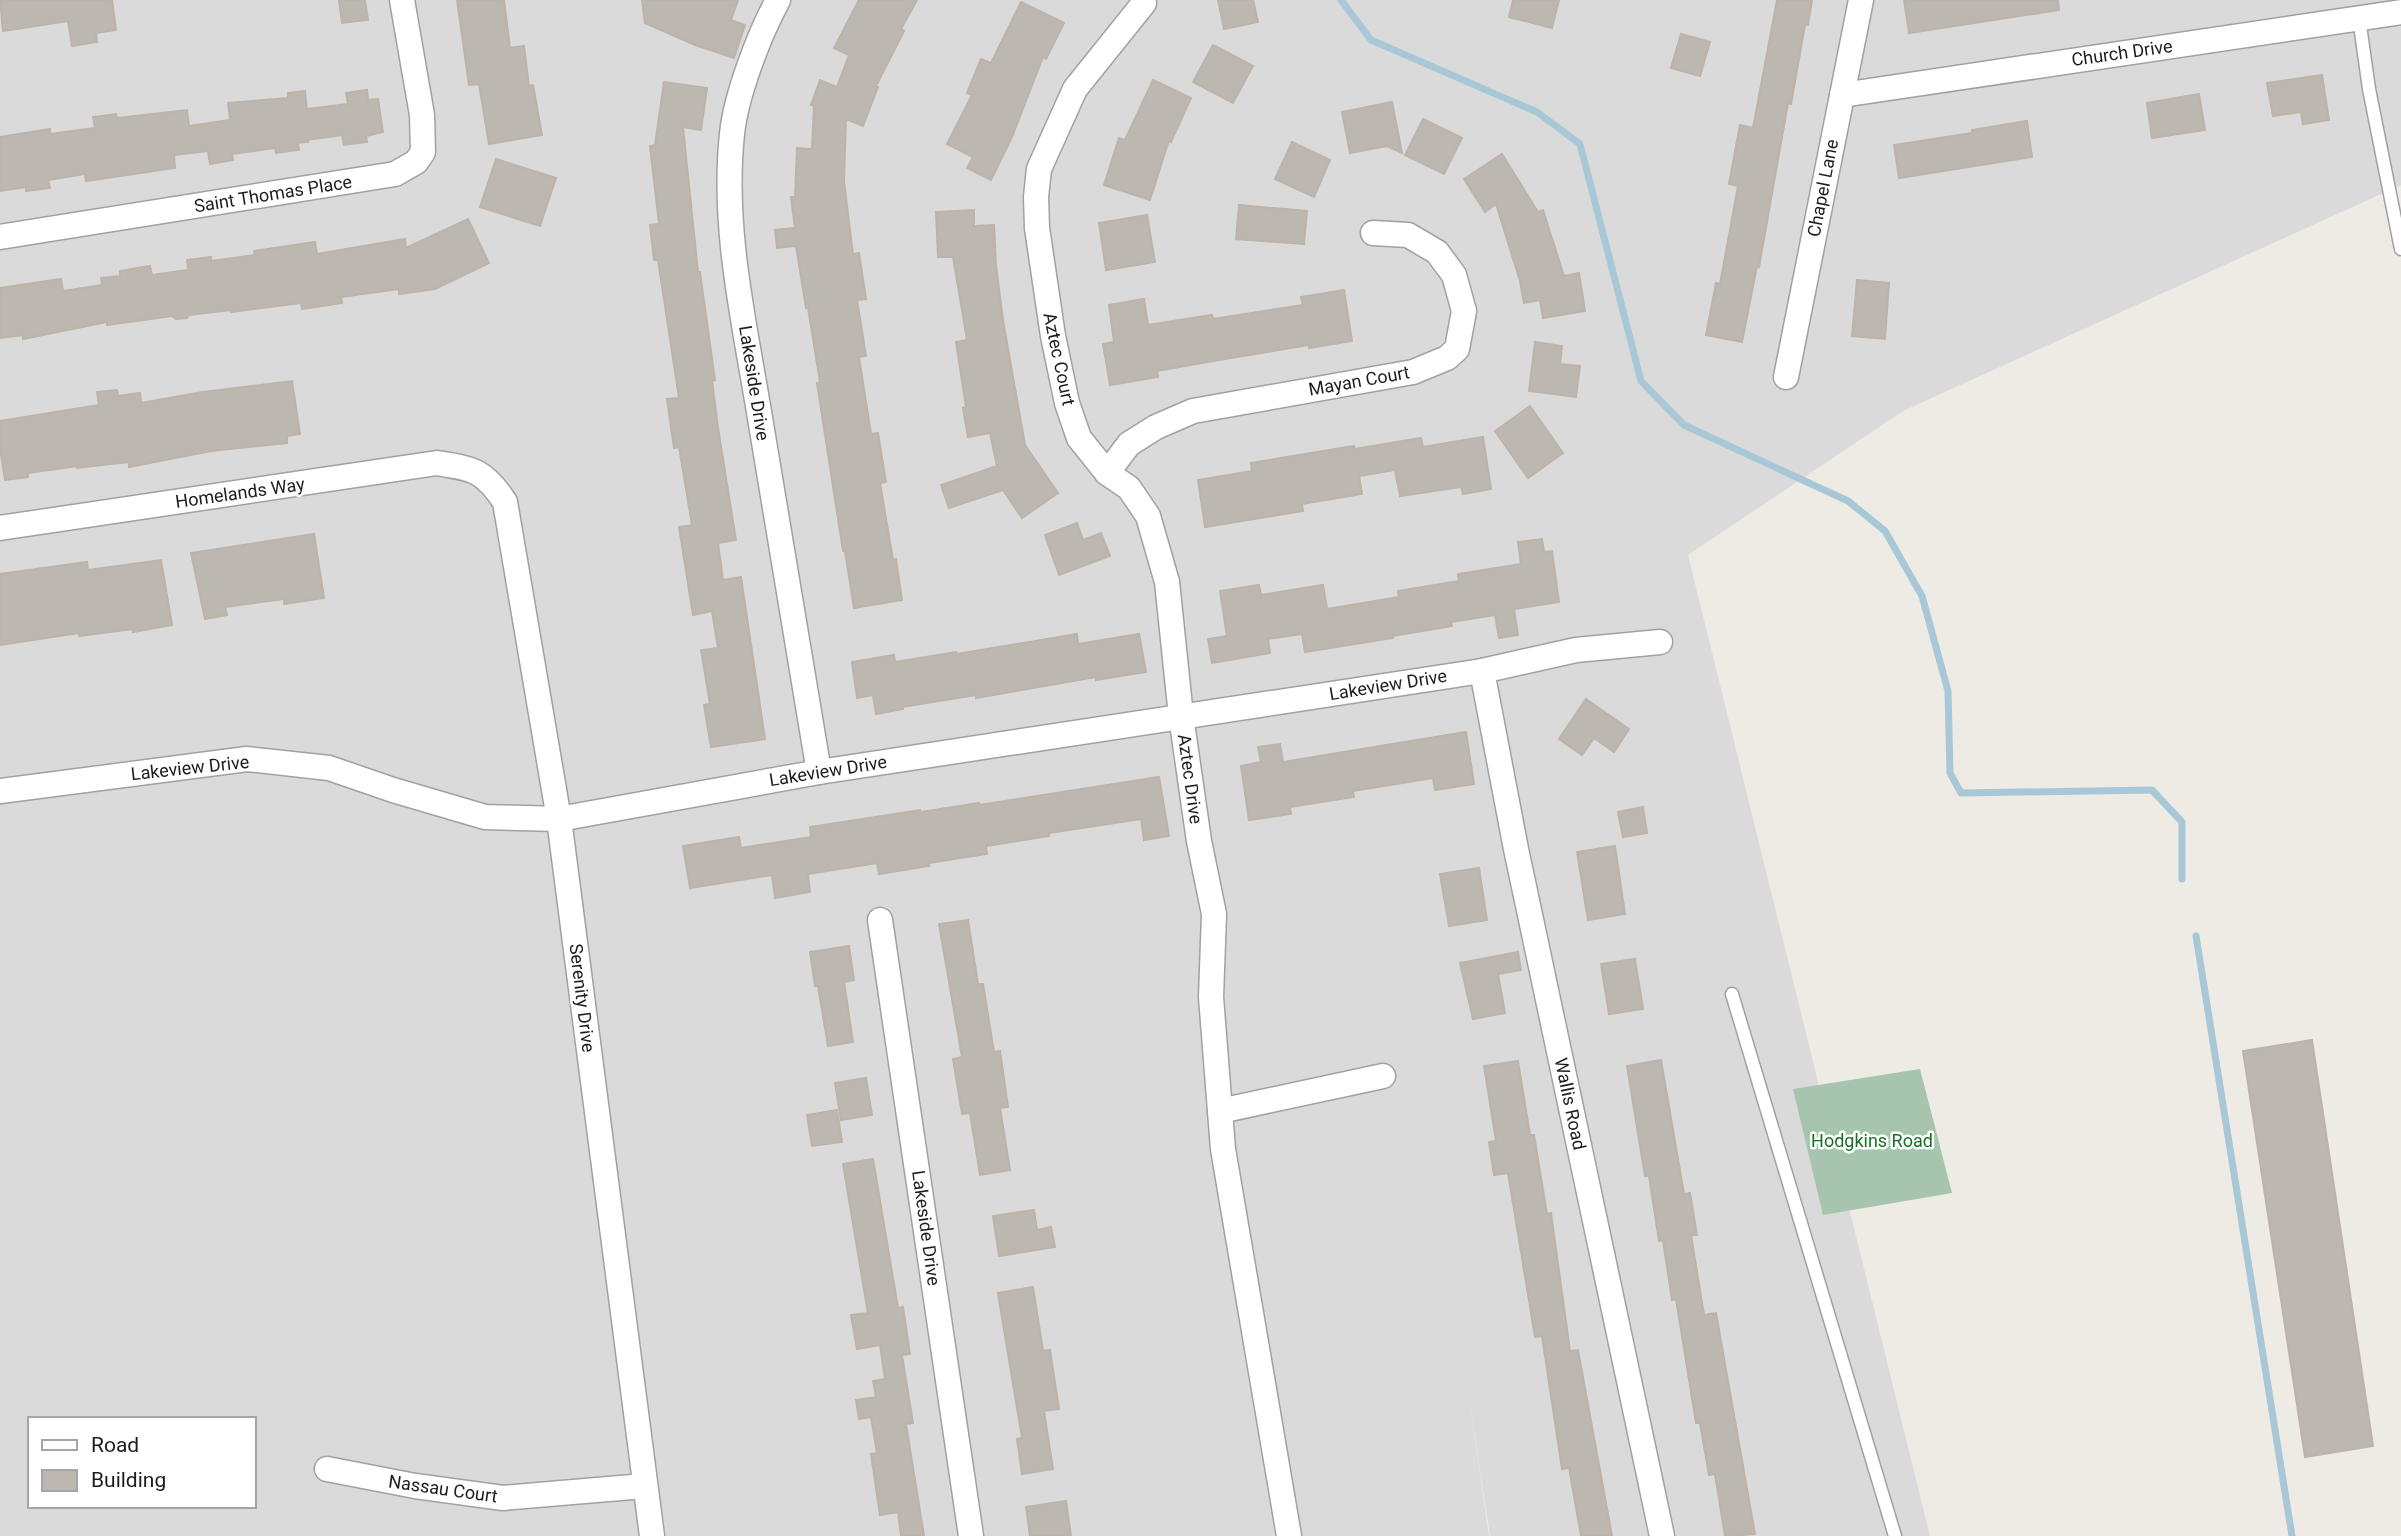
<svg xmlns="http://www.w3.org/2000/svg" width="2401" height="1536" font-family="Roboto,sans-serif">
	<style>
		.residential { fill: #dbdada; fill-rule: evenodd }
		.cemetery { fill: #a7c4ae }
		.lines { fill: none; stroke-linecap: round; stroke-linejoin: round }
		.stream { stroke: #a8c8d7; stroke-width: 7 }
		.building { fill: #bdb7b1; stroke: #bdb3a8; stroke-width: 2 }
		.service-casing { stroke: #a1a1a1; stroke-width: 15 }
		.minor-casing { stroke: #a1a1a1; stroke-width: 27 }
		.service { stroke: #fff; stroke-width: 12 }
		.minor { stroke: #fff; stroke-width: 24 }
		.labels { text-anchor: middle; stroke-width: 5; stroke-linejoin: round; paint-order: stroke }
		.street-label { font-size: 18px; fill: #1d1d1d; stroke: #fff }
		.park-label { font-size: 18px; fill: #157124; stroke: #fff }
	</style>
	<rect width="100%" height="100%" fill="#edebe4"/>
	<path class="residential" d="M0 0H2401V185L1903 411 1688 555 1930 1536H1490L1467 1385 1489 1536H0ZM30 1419H254V1506H30Z"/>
	<path class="cemetery" d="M1920 1069 1952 1193 1823 1215 1793 1089Z"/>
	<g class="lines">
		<g class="stream">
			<path d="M1341 0 1371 40 1537 112 1580 144 1641 381 1684 425 1848 501 1885 531 1922 596 1948 691 1950 773 1961 793 2152 790 2182 822V879"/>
			<path d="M2196 936 2292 1536"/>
		</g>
	</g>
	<g class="building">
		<path d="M0 0H112L116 30 96 33 97 42 72 46 68 21 3 31Z"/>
		<path d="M339 0H365L368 20 342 23Z"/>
		<path d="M457 0H504L510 48 524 46 529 86 533 85 542 135 489 144 479 84 469 85Z"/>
		<path d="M642 0H738L731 20 745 25 734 58 695 45 645 23Z"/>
		<path d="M859 0H917L901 29 904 31 876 86 878 87 863 126 846 119 844 181 853 254 859 253 866 299 857 300 866 356 859 357 871 434 878 433 886 482 880 483 893 560 896 559 902 600 854 608 845 551H843L817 383 820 382 808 308H806L796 246 777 248 775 230 795 228 791 197H795L797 148 812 149 814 106 811 105 820 80 837 87 849 55 834 48Z"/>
		<path d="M1218 0H1253L1258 22 1224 29Z"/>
		<path d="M1513 0H1559L1552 28 1509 17Z"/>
		<path d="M1777 0H1812L1808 25H1805L1791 104 1788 103 1759 267 1757 266 1742 342 1706 335 1716 283 1720 284 1738 186 1729 184 1740 125 1753 128Z"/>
		<path d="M1904 0H2058L2059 10 1909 33Z"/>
		<path d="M1021 2 1064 23 1046 59 1043 57 1012 137 991 180 967 168 973 157 947 144 972 95 967 93 981 59 991 63Z"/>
		<path d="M1681 34 1710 42 1700 76 1671 68Z"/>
		<path d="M1213 45 1253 66 1233 103 1193 82Z"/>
		<path d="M2322 75 2329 120 2303 124 2301 112 2273 116 2267 83Z"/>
		<path d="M1153 80 1191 98 1171 142 1169 140 1150 200 1104 185 1119 138 1125 140Z"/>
		<path d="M664 82 707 88 701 130 683 127 698 272H700L715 380 712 381 718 428 736 540 718 543 723 580 741 577 765 739 711 747 704 705 710 704 701 650 718 648 712 611 693 615 679 527 692 525 679 447 674 448 667 399 679 398 658 260H654L650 225 659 224 650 146 655 145Z"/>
		<path d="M367 90 368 100 378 99 383 132 366 136 367 142 344 145 342 135 307 140 308 142 298 143 299 150 276 153 275 148 232 154 233 160 210 164 208 151 174 155 175 168 86 181 85 174 48 180 50 188 26 191V187L0 191V137L50 129V134L95 128 93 117 116 114 117 118 187 110 189 126 230 120 228 103 288 98V93L305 91 307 109 348 104 346 93Z"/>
		<path d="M2199 94 2205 130 2152 138 2147 103Z"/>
		<path d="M1392 102 1402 153 1387 146 1350 153 1342 112Z"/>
		<path d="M1423 119 1462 138 1444 174 1405 155Z"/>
		<path d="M2027 121 2032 157 1899 178 1894 145 1972 133V130Z"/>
		<path d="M1292 142 1330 160 1314 197 1275 179Z"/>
		<path d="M1502 154 1538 212 1543 210 1564 276 1579 273 1585 311 1543 318 1540 300 1524 303 1520 281 1496 204 1485 212 1464 179Z"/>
		<path d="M496 159 556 178 540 226 480 207Z"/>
		<path d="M1239 205 1307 211 1304 244 1236 239Z"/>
		<path d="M974 210V226L994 225 996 266 1003 320 1025 445 1058 493 1022 518 1003 490 949 508 941 485 997 466 990 433 968 437 963 408 966 407 956 342 967 340 953 257H938L936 212Z"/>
		<path d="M1147 215 1155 262 1106 270 1099 223Z"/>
		<path d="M468 219 489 263 435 289 399 294V289L341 297 342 303 302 309 301 303 231 312V310L189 315 187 318 176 319 172 316 107 325V322L23 339V335L0 338V288L61 279 63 291 102 285 101 278 120 276V271L150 266 152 275 188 270 187 260 211 257V261L255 255 254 251 315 242 317 254 405 239 406 248Z"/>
		<path d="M1857 280 1889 283 1885 339 1852 336Z"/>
		<path d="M1344 290 1352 341 1309 348V345L1219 360 1157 371 1158 377 1110 385 1103 344 1114 342 1109 305 1144 299 1148 325 1212 315 1213 319 1303 305 1301 297Z"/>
		<path d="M1535 342 1562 346 1560 364 1580 366 1576 397 1529 391Z"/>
		<path d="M292 381 300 434 287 436V443L211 451 129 467V462L77 468V466L28 473V477L5 480 0 448V421L99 405 97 392 117 390 118 396 140 393 141 403 203 392Z"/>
		<path d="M1530 406 1563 453 1528 478 1495 431Z"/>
		<path d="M1483 437 1491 489 1463 494 1461 487 1400 496 1395 470 1359 476 1362 494 1302 504 1303 511 1205 527 1198 480 1252 471 1251 463 1354 446 1355 449 1421 438 1423 447Z"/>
		<path d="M1077 523 1083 540 1101 533 1110 556 1059 575 1045 535Z"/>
		<path d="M314 534 324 598 284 604V599L225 607 227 615 205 619 191 553Z"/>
		<path d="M1542 539 1544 552 1552 551 1559 602 1514 609 1518 635 1499 638 1495 615 1451 622 1452 626 1393 636V638L1305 652 1302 634 1268 639 1270 653 1212 663 1208 639 1227 636 1220 591 1259 585 1261 595 1323 585 1327 609 1399 597 1398 591 1459 581 1458 574 1521 564 1518 542Z"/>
		<path d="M161 560 172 625 133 632V629L79 636V633L0 645V574L87 562 88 570Z"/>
		<path d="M1077 634 1078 644 1139 634 1146 672 1096 680V677L976 698V695L902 707 903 709 876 714 873 695 857 698 852 662 894 655 895 662 956 652 957 654Z"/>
		<path d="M1586 699 1629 729 1614 752 1594 738 1582 755 1559 739Z"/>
		<path d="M1466 732 1474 784 1435 790 1433 778 1353 791 1354 797 1290 807 1291 814 1249 820 1241 766 1261 762 1258 747 1280 744 1283 762Z"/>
		<path d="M1159 777 1169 836 1144 840 1141 819 1049 833V836L986 846 987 854 929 863V866L879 874 877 863 808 874 810 892 775 898 772 875 690 888 683 846 739 837 741 848 811 837 810 827 920 810 921 812 979 803V805Z"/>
		<path d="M1643 807 1647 833 1623 837 1618 812Z"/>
		<path d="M1615 846 1625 914 1588 920 1577 852Z"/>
		<path d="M1479 868 1487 920 1449 926 1440 874Z"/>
		<path d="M968 920 978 984H983L994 1052 1000 1051 1008 1107 1000 1108 1010 1170 980 1175 970 1113 962 1114 953 1059 962 1057 939 924Z"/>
		<path d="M849 946 854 980 844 982 853 1042 828 1046 818 986H815L810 952Z"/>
		<path d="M1518 952 1521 970 1498 974 1505 1013 1473 1019 1460 963Z"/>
		<path d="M1635 959 1643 1009 1609 1014 1601 964Z"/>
		<path d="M2312 1040 2373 1446 2305 1457 2243 1051Z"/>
		<path d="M1661 1060 1684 1194 1690 1193 1697 1235H1691L1704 1315 1716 1313 1755 1534 1725 1536 1715 1474 1709 1475 1700 1423H1696L1676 1299 1672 1300 1663 1240 1659 1241 1649 1176H1645L1627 1066Z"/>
		<path d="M1518 1061 1530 1135H1534L1547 1214 1551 1213 1570 1351 1578 1350 1612 1536H1581L1569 1468 1562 1469 1542 1336 1535 1337 1508 1173 1494 1175 1489 1142 1496 1141 1484 1066Z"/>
		<path d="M866 1078 872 1115 841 1120 835 1083Z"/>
		<path d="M837 1110 842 1142 812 1146 807 1115Z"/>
		<path d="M873 1159 898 1308 903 1307 910 1354 902 1355 913 1423 906 1424 924 1536H901L898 1512 880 1515 871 1454 877 1453 871 1417 859 1419 856 1400 876 1397 873 1381 885 1379 880 1345 857 1349 851 1315 868 1313 843 1164Z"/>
		<path d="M1034 1210 1037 1230 1051 1227 1055 1247 999 1256 993 1216Z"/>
		<path d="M1033 1287 1043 1351 1050 1350 1059 1409 1044 1411 1053 1469 1022 1474 1017 1439 1022 1438 998 1293Z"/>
		<path d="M1066 1501 1071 1536H1030L1026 1507Z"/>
	</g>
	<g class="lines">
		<defs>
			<g id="service">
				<path d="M2359 18 2369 89 2401 249"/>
				<path d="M1732 994 1895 1536"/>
			</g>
			<g id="minor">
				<path d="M778 0C759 35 736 95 732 134 722 227 744 321 759 412 779 532 799 652 819 772"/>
				<path d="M1144 3 1075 89 1039 169 1036 197 1037 228 1053 336 1067 403 1079 438 1107 473 1129 488 1148 516 1167 582 1181 716 1199 841 1214 914 1211 997 1223 1149 1289 1536"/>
				<path d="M1842 95 2401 12"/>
				<path d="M0 237 395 174 416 162 423 152 422 115 402 0"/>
				<path d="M1786 377 1861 0"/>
				<path d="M1107 473 1129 444 1156 427 1193 411 1413 372 1447 358 1457 349 1464 311 1454 275 1437 252 1408 235 1373 233"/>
				<path d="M0 528 437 463C474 469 484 470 505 502L559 819 652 1536"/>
				<path d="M1482 671 1516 849 1662 1536"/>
				<path d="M0 791 247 759 329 768 393 790 485 817 559 819 819 772 1482 671 1576 650 1660 642"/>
				<path d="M880 920 971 1536"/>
				<path d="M1220 1111 1383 1076"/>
				<path d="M327 1469 415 1486 503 1498 644 1486"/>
			</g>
		</defs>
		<use href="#service" class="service-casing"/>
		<use href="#minor" class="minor-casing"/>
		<use href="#service" class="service"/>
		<use href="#minor" class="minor"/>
	</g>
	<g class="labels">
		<g class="street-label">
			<text transform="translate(2122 53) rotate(-8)" y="6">Church Drive</text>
			<text transform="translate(1823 188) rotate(-79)" y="6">Chapel Lane</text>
			<text transform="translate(273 194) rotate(-9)" y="6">Saint Thomas Place</text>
			<text transform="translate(1059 359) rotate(78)" y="6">Aztec Court</text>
			<text transform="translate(1359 381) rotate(-10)" y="6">Mayan Court</text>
			<text transform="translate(754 383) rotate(81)" y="6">Lakeside Drive</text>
			<text transform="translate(240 493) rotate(-8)" y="6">Homelands Way</text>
			<text transform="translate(1388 685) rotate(-9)" y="6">Lakeview Drive</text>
			<text transform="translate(190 768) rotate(-6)" y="6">Lakeview Drive</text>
			<text transform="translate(828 771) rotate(-9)" y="6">Lakeview Drive</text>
			<text transform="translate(1190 779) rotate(82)" y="6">Aztec Drive</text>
			<text transform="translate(582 998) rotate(83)" y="6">Serenity Drive</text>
			<text transform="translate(1570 1104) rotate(78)" y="6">Wallis Road</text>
			<text transform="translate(926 1228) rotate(82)" y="6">Lakeside Drive</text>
			<text transform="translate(443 1489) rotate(8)" y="6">Nassau Court</text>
		</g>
		<g class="park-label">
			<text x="1872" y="1147">Hodgkins Road</text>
		</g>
	</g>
	<rect x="28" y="1417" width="228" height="91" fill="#ffffff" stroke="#a5a5a5" stroke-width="2"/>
	<rect x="42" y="1440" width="35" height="10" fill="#ffffff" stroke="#a5a5a5" stroke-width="2"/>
	<text x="91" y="1452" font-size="21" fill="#1d1d1d">Road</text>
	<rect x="42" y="1470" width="35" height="21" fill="#bdb7b1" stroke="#a5a5a5" stroke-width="2"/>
	<text x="91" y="1487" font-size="21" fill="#1d1d1d">Building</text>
</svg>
